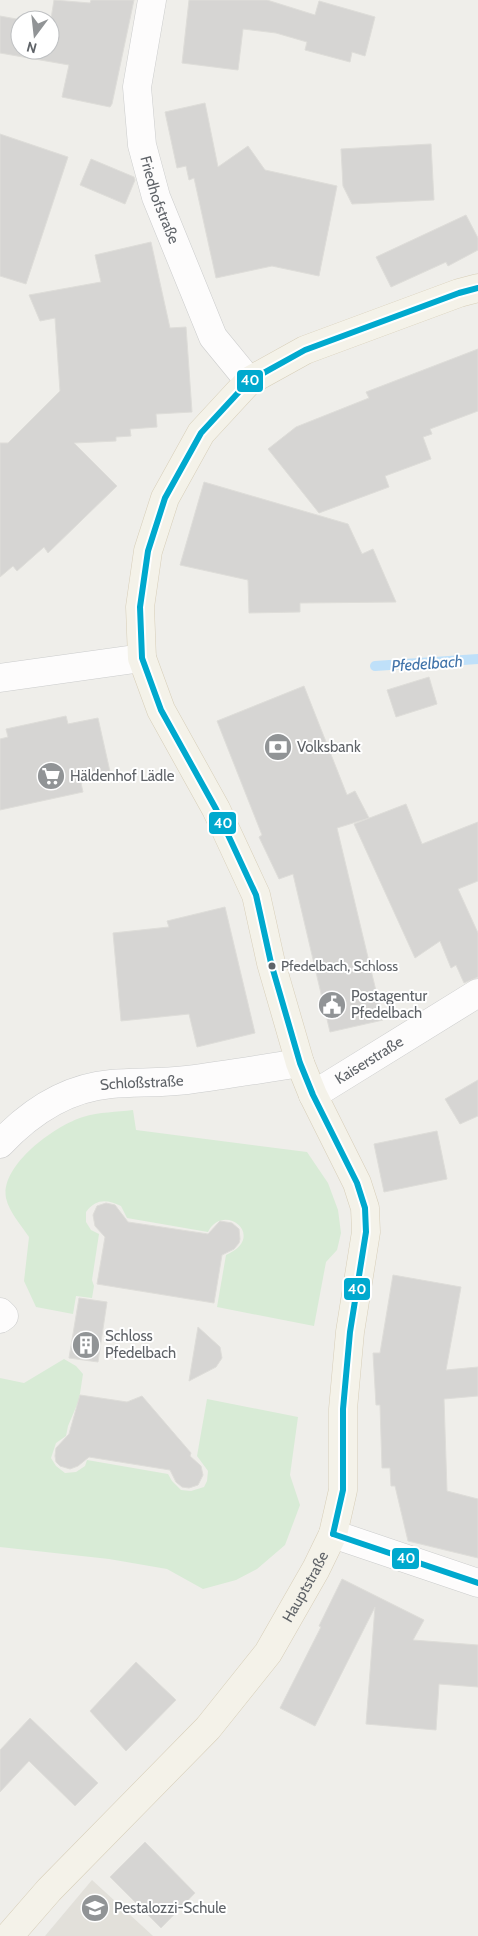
<svg xmlns="http://www.w3.org/2000/svg" width="478" height="1936" font-family="Cabin,sans-serif">
	<style>
		.education { fill: #e2e0da }
		.green { fill: #d8ebd6 }
		.lines { fill: none; stroke-linecap: round; stroke-linejoin: round }
		.stream { stroke: #bfe0f9; stroke-width: 10 }
		.building { fill: #d6d5d3; stroke: #deddd9 }
		.minor-casing { stroke: #cbcccc; stroke-width: 29 }
		.major-casing { stroke: #d7ceb8; stroke-width: 29 }
		.minor { stroke: #fdfcfc; stroke-width: 28 }
		.major { stroke: #f4f2e9; stroke-width: 28 }
		.bus-1-casing { stroke: #fff; stroke-width: 10 }
		.bus-1 { stroke: #00a9ce; stroke-width: 6 }
		.bus-dot { fill: #5f6368; stroke: #fff; stroke-width: 2 }
		.labels { text-anchor: middle; stroke-width: 4; stroke-linejoin: round; paint-order: stroke }
		.bus-label { font-size: 14px; fill: #5f6368; stroke: #fff; text-anchor: start }
		.street-label { font-size: 15px; fill: #5f6368; stroke: #fff }
		.poi-label { font-size: 15px; fill: #5f6368; stroke: #fff; text-anchor: start }
		.water-label { font-size: 16px; font-style: italic; fill: #4174aa; stroke: #fff }
		.line-badge { stroke: #fff; stroke-width: 2 }
		.badge-label { font-size: 14px; text-anchor: middle; font-weight: bold; fill: #fff }
	</style>
	<rect width="100%" height="100%" fill="#efeeea"/>
	<path class="education" d="M92 1880 153 1936H45Z"/>
	<g class="green">
		<path d="M133 1110 136 1130 307 1152 328 1183 338 1210 341 1233 337 1250 326 1262 314 1326 217 1307 226 1255C268 1237 224 1201 208 1232L127 1218 121 1206C106 1199 96 1199 86 1212V1222L91 1230 99 1234 92 1280 94 1286 92 1298 76 1296 73 1314 36 1307 24 1281 29 1237C21 1225 9 1212 6 1198 0 1165 56 1125 83 1117 99 1112 117 1112 133 1110Z"/>
		<path d="M64 1359 76 1366 83 1374 79 1400 68 1426 66 1436 56 1443 51 1458 56 1466 65 1473 76 1472 85 1466 87 1460 168 1474 172 1481 181 1490 191 1491 204 1487 207 1481 208 1471 197 1456 207 1399 298 1417 290 1475 300 1505 285 1545 257 1569 236 1580 203 1589 167 1569 109 1559 0 1547V1378L24 1383Z"/>
	</g>
	<g class="lines">
		<path class="stream" d="M375 666 478 659"/>
	</g>
	<g class="building">
		<path d="M54 0 90 3 91 0H134L112 104 110 107 62 97 69 65 0 53V16L22 20H20V50H50V25Z"/>
		<path d="M189 0H267L315 15 319 1 375 17 365 56 352 52 350 62 305 50 307 42 276 33 243 29 238 70 182 63Z"/>
		<path d="M205 103 218 167 248 146 265 170 337 186 319 276 272 266 216 278 194 178 189 180 186 166 177 168 165 112Z"/>
		<path d="M0 134 68 157 26 284 0 276Z"/>
		<path d="M431 144 434 200 352 204 343 186 341 149Z"/>
		<path d="M91 159 134 177 135 180 125 204 80 185Z"/>
		<path d="M466 215 478 238V250L448 266 446 262 391 287 376 257Z"/>
		<path d="M151 242 170 328 186 327 192 412 156 414 157 427 130 429 131 436 116 437V441L74 443 117 486 48 553 44 547 17 571 13 566 0 577V443H8L60 391 55 318 40 321 29 295 101 282 95 255Z"/>
		<path d="M478 349V411L430 429 432 434 423 437 431 459 385 476 389 487 319 513 268 449 296 427 369 398 366 392Z"/>
		<path d="M204 482 348 524 362 554 373 549 396 602 300 603V612L249 613 248 580 180 565Z"/>
		<path d="M429 677 437 704 396 717 387 690Z"/>
		<path d="M304 686 347 795 355 791 369 818 337 828 383 1020 330 1032 293 874 279 879 259 837 262 835 217 721Z"/>
		<path d="M66 716 68 724 98 718 111 776 81 783 83 792 0 810V739L8 737 6 729Z"/>
		<path d="M406 804 422 844 478 822V881L458 889 478 933V977L464 983 456 965 451 968 440 941 415 958 354 824Z"/>
		<path d="M225 907 255 1033 197 1047 189 1014 121 1021 113 933 169 927 167 921Z"/>
		<path d="M478 1080V1116L460 1124 445 1099Z"/>
		<path d="M437 1131 447 1179 384 1192 374 1144Z"/>
		<path d="M106 1203 115 1205 128 1222 208 1234 220 1221 232 1223 239 1229 240 1239 239 1243 234 1249 222 1255 214 1303 97 1284 105 1237 95 1226 93 1215 97 1206Z"/>
		<path d="M393 1275 461 1287 446 1370 478 1367V1396L444 1399 447 1491 478 1499V1558L408 1541 395 1486H391L390 1468H382L380 1405H376L373 1353H380Z"/>
		<path d="M79 1298 107 1302 98 1362 69 1358Z"/>
		<path d="M198 1327 220 1347 222 1358 216 1367 189 1381Z"/>
		<path d="M80 1395 127 1402 142 1396 191 1453 190 1456 201 1466 203 1475 198 1485 189 1488 182 1487 176 1482 170 1470 89 1457 78 1466 70 1469 60 1466 56 1462 55 1456 56 1448 69 1434Z"/>
		<path d="M342 1579 424 1620 413 1640 478 1645V1687L439 1684 436 1730 366 1724 375 1607 315 1726 280 1708 321 1627 319 1626Z"/>
		<path d="M136 1662 176 1700 126 1751 90 1711Z"/>
		<path d="M30 1718 98 1783 75 1806 29 1761 0 1792V1750Z"/>
		<path d="M145 1842 195 1893 161 1928 110 1877Z"/>
	</g>
	<g class="lines">
		<defs>
			<g id="minor">
				<path id="s1" d="M152 0 137 87 142 145 156 197 213 337 249 381"/>
				<path d="M0 678 142 658"/>
				<path id="s2" d="M313 1095 478 993"/>
				<path id="s3" d="M0 1144C30 1112 66 1088 111 1084 136 1082 162 1083 187 1080 225 1075 262 1069 300 1063"/>
				<path d="M0 1312 4 1316 0 1319"/>
				<path d="M333 1534 478 1583"/>
			</g>
			<g id="major">
				<path id="s4" d="M9 1936 49 1890 208 1728 268 1653 316 1569 333 1534 343 1490V1409L350 1332 366 1232 365 1208 357 1183 313 1095 300 1063 271 963 256 895 216 809 161 710 142 658 140 607 148 551 165 498 201 433 249 381 305 350 459 293 478 288"/>
			</g>
		</defs>
		<use href="#minor" class="minor-casing"/>
		<use href="#major" class="major-casing"/>
		<use href="#minor" class="minor"/>
		<use href="#major" class="major"/>
		<defs>
			<g id="bus-1">
				<path d="M333 1534 343 1490V1409L350 1332 366 1232 365 1208 357 1183 313 1095 300 1063 271 963 256 895 216 809 161 710 142 658 140 607 148 551 165 498 201 433 249 381 305 350 459 293 478 288"/>
				<path d="M333 1534 478 1583"/>
			</g>
		</defs>
		<use href="#bus-1" class="bus-1-casing"/>
		<use href="#bus-1" class="bus-1"/>
	</g>
	<defs>
		<symbol id="bank-disc" viewBox="-11 -11 22 22"><circle r="9.5" fill="#919496" stroke="#fff"/><path d="M-6-4H6V4H-6ZM0-2.3a2.3 2.3 0 1 0 0 4.6a2.3 2.3 0 1 0 0-4.6Z" fill="#fff"/></symbol>
		<symbol id="supermarket-disc" viewBox="-11 -11 22 22"><circle r="9.5" fill="#919496" stroke="#fff"/><path d="M-6-5.5h2.5l.6 2H6L4.5 2H-2.5L-4.4-4H-6ZM-1.5 3.2a1.3 1.3 0 1 0 .1 0ZM3 3.2a1.3 1.3 0 1 0 .1 0Z" fill="#fff"/></symbol>
		<symbol id="civic-disc" viewBox="-11 -11 22 22"><circle r="9.5" fill="#919496" stroke="#fff"/><path d="M-.6-6.5H3V-4.5H.6V-3L4-1V1h2V6H-6V1h2V-1L-.6-3ZM-1.2 2.5V6h2.4V2.5Z" fill="#fff"/></symbol>
		<symbol id="building-disc" viewBox="-11 -11 22 22"><circle r="9.5" fill="#919496" stroke="#fff"/><path d="M-4-6H4V6H1V3H-1V6H-4ZM-2.5-4.3h1.7v1.8h-1.7ZM.8-4.3h1.7v1.8H.8ZM-2.5-1h1.7V.8h-1.7ZM.8-1h1.7V.8H.8Z" fill="#fff"/></symbol>
		<symbol id="school-disc" viewBox="-11 -11 22 22"><circle r="9.5" fill="#919496" stroke="#fff"/><path d="M0-5L7-2L0 1L-7-2ZM-4 1L0 2.5L4 1V4Q0 6-4 4Z" fill="#fff"/></symbol>
	</defs>
	<g fill-rule="evenodd">
		<use href="#bank-disc" x="262" y="731" width="32" height="32"/>
		<use href="#supermarket-disc" x="35" y="760" width="32" height="32"/>
		<use href="#civic-disc" x="316" y="989" width="32" height="32"/>
		<use href="#building-disc" x="70" y="1329" width="32" height="32"/>
		<use href="#school-disc" x="79" y="1892" width="32" height="32"/>
	</g>
	<circle class="bus-dot" cx="272" cy="966" r="4.5"/>
	<g class="labels">
		<g class="bus-label">
			<text x="281" y="971">Pfedelbach, Schloss</text>
		</g>
		<g class="street-label">
			<text dy="5" stroke="none"><textPath href="#s1" startOffset="204">Friedhofstraße</textPath></text>
			<text dy="5" stroke="none"><textPath href="#s2" startOffset="66">Kaiserstraße</textPath></text>
			<text dy="5" stroke="none"><textPath href="#s3" startOffset="160">Schloßstraße</textPath></text>
			<text dy="5" stroke="none"><textPath href="#s4" startOffset="460">Hauptstraße</textPath></text>
		</g>
		<g class="poi-label">
			<text x="297" y="752">Volksbank</text>
			<text x="70" y="781">Häldenhof Lädle</text>
			<text x="351" y="1001">Postagentur<tspan x="351" dy="17">Pfedelbach</tspan></text>
			<text x="105" y="1341">Schloss<tspan x="105" dy="17">Pfedelbach</tspan></text>
			<text x="114" y="1913">Pestalozzi-Schule</text>
		</g>
		<g class="water-label">
			<text transform="translate(427 663) rotate(-4)" y="6">Pfedelbach</text>
		</g>
	</g>
	<g class="line-badge">
		<rect x="236" y="369" width="28" height="24" rx="5" fill="#00a9ce"/>
		<rect x="208" y="811" width="29" height="24" rx="5" fill="#00a9ce"/>
		<rect x="343" y="1277" width="28" height="24" rx="5" fill="#00a9ce"/>
		<rect x="391" y="1547" width="29" height="23" rx="5" fill="#00a9ce"/>
	</g>
	<g class="badge-label">
		<text x="250" y="385">40</text>
		<text x="223" y="828">40</text>
		<text x="357" y="1294">40</text>
		<text x="406" y="1563">40</text>
	</g>
	<g transform="translate(35 35) rotate(195)"><circle r="24" fill="#ffffff" stroke="#bfc1c3"/>
	<path d="M0-4L9 19L0 12L-9 19Z" fill="#919496"/>
	<text y="-8" font-size="14" font-weight="bold" text-anchor="middle" fill="#5f6368">N</text>
	</g>
</svg>
